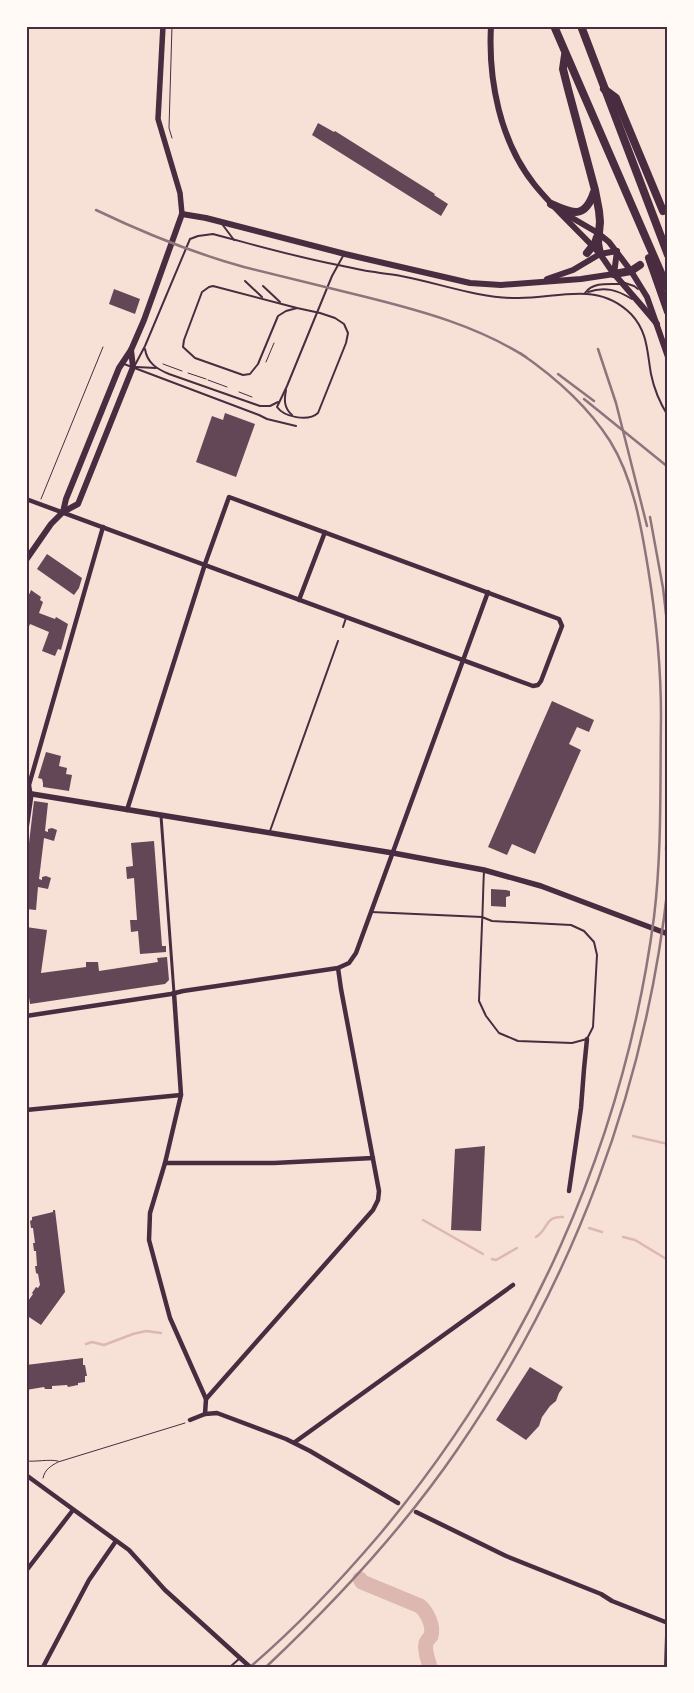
<svg xmlns="http://www.w3.org/2000/svg" width="694" height="1693" font-family="Ubuntu,sans-serif">
	<style>
		.lines { fill: none; stroke-linecap: round; stroke-linejoin: round }
		.stream { stroke: #dcb8b0; stroke-width: 2.5 }
		.river { stroke: #dcb8b0; stroke-width: 15 }
		.building { fill: #644757 }
		.path { stroke: #4a2c40; stroke-width: 1 }
		.service { stroke: #4a2c40; stroke-width: 2 }
		.pedestrian { stroke: #4a2c40; stroke-width: 3 }
		.minor { stroke: #4a2c40; stroke-width: 4.5 }
		.tertiary { stroke: #4a2c40; stroke-width: 5.5 }
		.secondary { stroke: #4a2c40; stroke-width: 6 }
		.trunk { stroke: #4a2c40; stroke-width: 8 }
		.rail { stroke: #8f747c; stroke-width: 2.5 }
		.neatline { fill: none; stroke: #4a2c40; stroke-width: 2 }
	</style>
	<rect width="100%" height="100%" fill="#f7e1d7"/>
	<g class="lines">
		<g class="stream">
			<path d="M633 1136 668 1144"/>
			<path d="M423 1220 483 1254"/>
			<path d="M589 1228 602 1232"/>
			<path d="M536 1237C549 1229 544 1216 563 1217"/>
			<path d="M623 1237 635 1240 668 1260"/>
			<path d="M492 1259 496 1260 517 1248"/>
			<path d="M86 1344 92 1342 104 1345 133 1334 146 1331 161 1333"/>
		</g>
		<path class="river" d="M360 1579 362 1582 420 1606C427 1612 434 1626 431 1636 430 1637 427 1641 426 1643 424 1650 428 1660 430 1667"/>
	</g>
	<g class="building">
		<path d="M318 123 334 132 335 131 435 194 434 195 448 204 441 216 312 135Z"/>
		<path d="M114 289 140 299 135 314 109 304Z"/>
		<path d="M225 413 255 424 236 477 196 462 212 416 223 420Z"/>
		<path d="M47 554 82 578 79 588 74 595 37 569Z"/>
		<path d="M31 590 41 597 40 600 43 602 39 613 55 619 56 617 68 624 61 650 58 649 55 656 42 651 49 632 30 624 26 634V602Z"/>
		<path d="M552 701 594 720 589 732 577 727 569 744 581 750 535 854 512 844 507 855 488 847Z"/>
		<path d="M46 752 61 756 59 766 67 768 66 774 72 775 69 791 43 787V783L42 779 38 778Z"/>
		<path d="M34 801 48 803 45 831 48 832V829L52 828 57 830 54 841 44 838 39 879 42 880V877L46 876 51 878 48 889 38 887 36 910 26 909V868Z"/>
		<path d="M154 841 162 946H166V952L140 954 138 931 131 932 130 920H137L134 878 127 879 126 867 133 866 131 843Z"/>
		<path d="M491 889 506 890 510 891V896L506 897V907L491 906Z"/>
		<path d="M26 927 47 930 41 973 86 967V962H98L99 971 158 962 157 958 167 957 169 980 165 984 30 1004 28 991H26Z"/>
		<path d="M485 1146 481 1231 451 1230 455 1149Z"/>
		<path d="M53 1210H55L65 1292 41 1325 26 1315V1304L33 1294 32 1293 36 1287 38 1288 40 1285 38 1274 36 1273 35 1266H37L36 1251H34L33 1243H35L33 1228H31L30 1221 32 1220V1217L53 1212Z"/>
		<path d="M83 1358V1365H85L87 1376H85V1382L78 1383V1385L68 1387 67 1385 52 1386V1389H45L44 1387 26 1390V1365Z"/>
		<path d="M530 1367 563 1387 559 1393 556 1401 550 1406 542 1417 539 1426 526 1440 496 1420Z"/>
	</g>
	<g class="lines">
		<g class="path">
			<path d="M172 26 169 128 172 138"/>
			<path d="M266 362 274 343"/>
			<path d="M163 364 182 371"/>
			<path d="M188 373 206 379"/>
			<path d="M208 380 227 387"/>
			<path d="M239 392 252 397"/>
			<path d="M41 499 103 347"/>
			<path d="M26 1461C36 1462 49 1459 58 1461"/>
			<path d="M43 1478C45 1469 51 1466 58 1462L185 1423"/>
		</g>
		<g class="service">
			<path d="M222 224 234 240"/>
			<path d="M245 281 262 297"/>
			<path d="M625 283 634 286 638 289"/>
			<path d="M263 286 280 302"/>
			<path d="M588 292C605 286 617 290 632 299"/>
			<path d="M585 293C593 282 608 284 620 284"/>
			<path d="M297 308 286 311 278 316 258 364 250 374 243 375 195 358 183 347 184 340 202 292 209 287 213 286 297 308 320 313 335 318 344 324 348 333 346 343 318 413C308 422 284 417 277 407L287 386 332 276 343 256"/>
			<path d="M145 349C147 363 157 369 169 374L260 406H270L278 402"/>
			<path d="M124 364 259 415 267 419 296 426"/>
			<path d="M135 365 145 346 190 239 198 236 213 234C255 245 296 257 338 265 350 267 363 271 375 272 384 274 393 274 401 276 439 283 477 298 516 298 557 299 597 280 631 314 648 332 647 352 651 374 654 389 660 403 668 416"/>
			<path d="M136 367 156 368"/>
			<path d="M286 390C284 400 284 408 292 415"/>
			<path d="M343 627 346 618"/>
			<path d="M270 831 338 641"/>
			<path d="M371 912 482 917 492 921 571 925 584 931 594 942 597 955 593 1027 587 1039 572 1043 518 1041 499 1033 486 1016 479 1001 482 924C483 907 483 889 484 871"/>
			<path d="M230 1667 240 1658"/>
		</g>
		<path class="pedestrian" d="M161 816 174 993"/>
		<g class="minor">
			<path d="M26 499 533 686 538 685 541 681 562 626 559 619 229 497 205 564 127 810"/>
			<path d="M299 600 325 532"/>
			<path d="M26 832 31 798 29 785 103 527"/>
			<path d="M174 993 181 1095 165 1163 150 1213 149 1240 170 1318 206 1399"/>
			<path d="M26 1016 171 994 183 991 338 968 349 963 356 953 488 592"/>
			<path d="M26 1110 181 1095"/>
			<path d="M165 1163H274L373 1158"/>
			<path d="M569 1191 581 1108 584 1069 587 1039"/>
			<path d="M205 1414 206 1399 373 1210 378 1200 379 1191 341 989 338 968"/>
			<path d="M190 1420 205 1414 217 1413 286 1439 310 1451 398 1503"/>
			<path d="M295 1442 513 1285"/>
			<path d="M26 1475 129 1550 165 1590 250 1667"/>
			<path d="M416 1512 506 1556 601 1594 612 1601 668 1623"/>
			<path d="M26 1571 73 1510"/>
			<path d="M43 1667 89 1580 116 1541"/>
		</g>
		<g class="tertiary">
			<path d="M163 26 158 119 180 193 182 214"/>
			<path d="M26 793 393 853 484 870 541 886 668 934"/>
		</g>
		<g class="secondary">
			<path d="M491 26C488 80 500 141 534 184 554 209 578 230 599 253 605 260 609 268 615 275 629 291 643 307 657 324"/>
			<path d="M562 212 598 233 609 242 631 271 647 297 668 357"/>
			<path d="M614 274 617 251"/>
			<path d="M547 279 573 270 600 254 617 251"/>
			<path d="M63 512 66 499 119 368 131 350 144 320 182 214 206 218 345 254 470 283 501 285 581 279 614 274"/>
			<path d="M26 560 51 524 63 512 78 504 133 367 131 350"/>
			<path d="M667 1667 668 1635"/>
		</g>
		<g class="trunk">
			<path d="M554 26 668 289"/>
			<path d="M581 26 668 255"/>
			<path d="M565 55 563 69 568 89 595 190 599 211 600 222 598 243 600 254"/>
			<path d="M604 89 616 98 663 211"/>
			<path d="M551 204C573 214 585 219 594 192"/>
			<path d="M587 253 595 243 597 237"/>
			<path d="M649 258 668 312"/>
			<path d="M614 274 631 271 640 265"/>
		</g>
		<g class="rail">
			<path d="M96 210C144 233 193 253 244 267 285 277 326 287 366 297 422 311 477 326 526 357"/>
			<path d="M598 349 616 403 647 526"/>
			<path d="M558 374 594 401"/>
			<path d="M584 399 668 467"/>
			<path d="M650 517 663 588 668 631"/>
			<path d="M666 849 668 824"/>
			<path d="M250 1667C297 1627 340 1581 380 1534 527 1358 624 1145 654 917 662 851 660 783 661 716 661 667 656 617 648 568 641 525 633 478 610 441 587 405 555 377 520 353"/>
			<path d="M266 1667C336 1601 403 1529 457 1450 573 1282 646 1088 668 885"/>
		</g>
	</g>
	<rect width="694" height="1693" fill="none" stroke="#fffaf5" stroke-width="55"/>
	<rect x="28" y="28" width="638" height="1638" class="neatline"/>
</svg>
